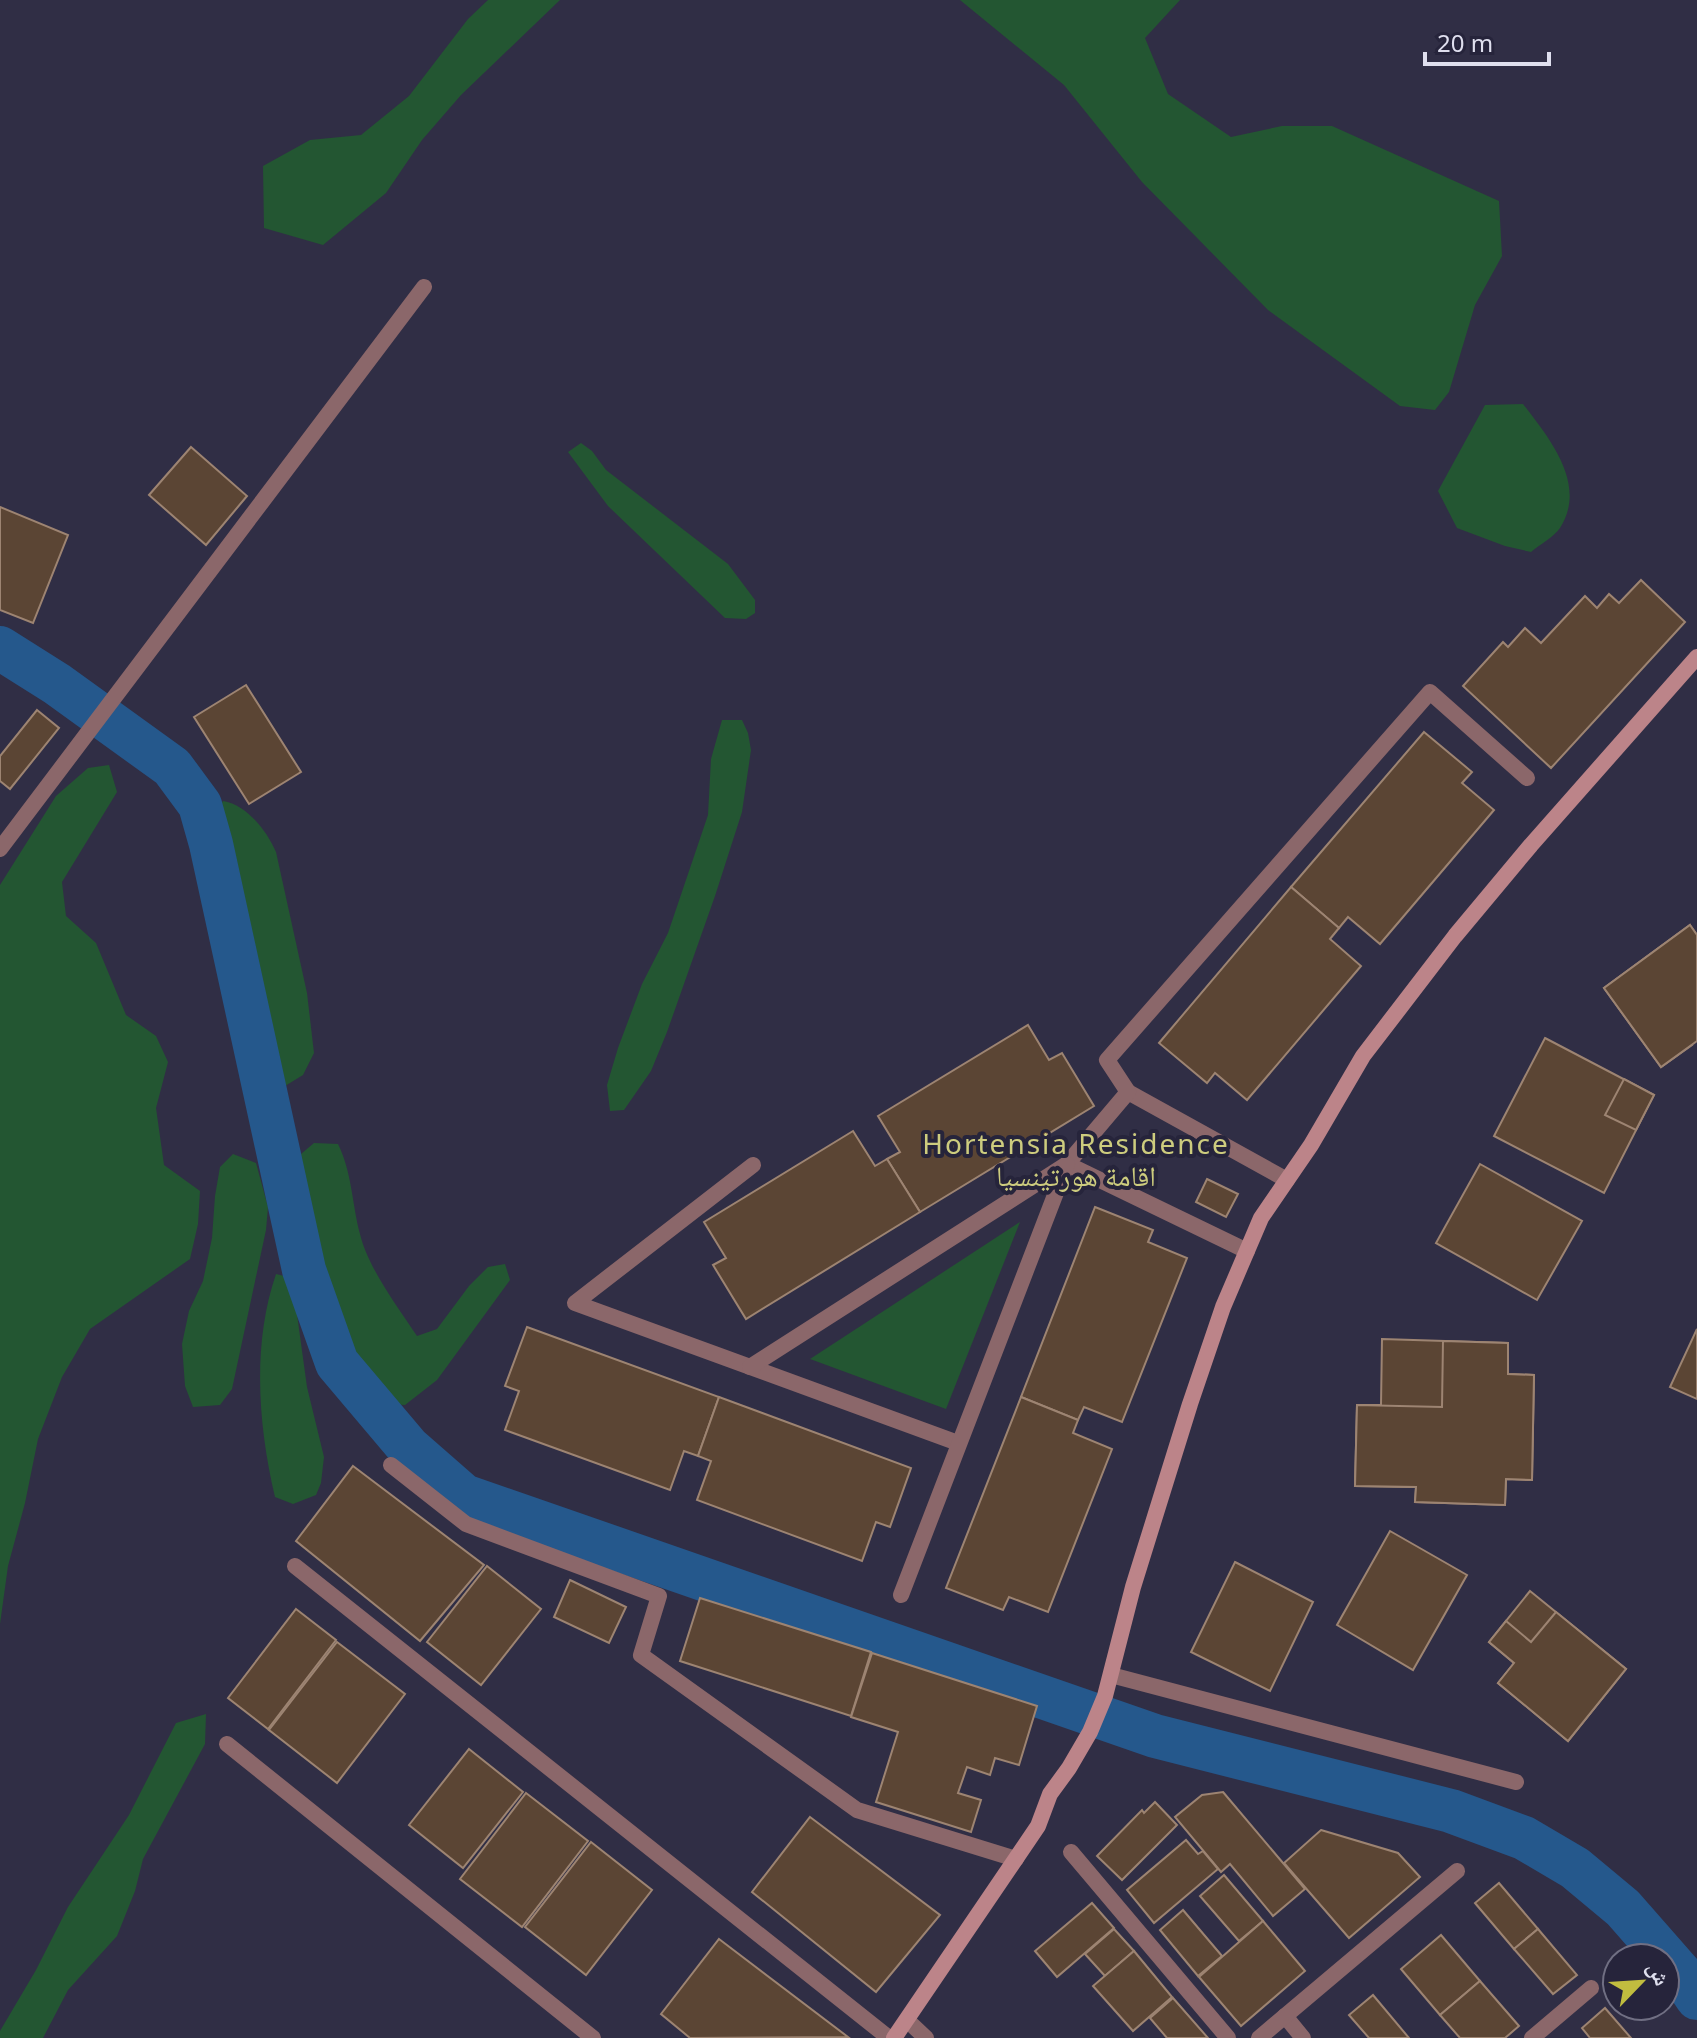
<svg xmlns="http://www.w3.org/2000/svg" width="1697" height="2038" font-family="'Noto Sans','Noto Naskh Arabic',sans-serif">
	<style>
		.green { fill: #235632 }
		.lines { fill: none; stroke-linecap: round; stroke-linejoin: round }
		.canal { stroke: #25588c; stroke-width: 44 }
		.building { fill: #5b4534; stroke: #9d8472; stroke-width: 2 }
		.minor { stroke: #8b676a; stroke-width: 16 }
		.secondary { stroke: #bc8489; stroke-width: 16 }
		.labels { text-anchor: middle; stroke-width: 8; stroke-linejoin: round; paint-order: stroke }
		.quarter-label { font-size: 28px; letter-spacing: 2px; fill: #cdcc7e; stroke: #26243b }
	</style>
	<rect width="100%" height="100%" fill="#302e45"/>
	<g class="green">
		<path d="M488 0H560L461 95 422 140 386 193 323 245 264 228 263 166 310 140 361 135 409 96 468 19Z"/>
		<path d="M960 0H1180L1145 38 1168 94 1231 137 1282 126H1332L1499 201 1502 256 1475 305 1449 392 1435 410 1400 406 1268 310 1142 182 1064 85Z"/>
		<path d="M1523 404C1549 438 1588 484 1560 528 1554 537 1539 545 1531 552L1505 546 1457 528 1438 491 1485 405Z"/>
		<path d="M581 443 592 451 606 470 728 564 755 600V613L746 619 725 618 608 506 568 452Z"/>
		<path d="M722 720H742L748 733 751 750 742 812 715 896 667 1032 651 1071 624 1110 610 1111 607 1085 618 1048 642 984 668 933 708 815 711 759Z"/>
		<path d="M109 765 117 792 62 882 66 916 96 943 126 1015 156 1036 168 1062 156 1108 164 1165 200 1191 198 1224 190 1259 90 1329 62 1377 38 1439 25 1503 8 1566 0 1624V885L56 796 88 768Z"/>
		<path d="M223 801C247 805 267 831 276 852L307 993 314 1053 303 1075 285 1086 271 1077 220 836 218 810Z"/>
		<path d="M314 1143 338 1144C352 1172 352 1204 360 1234 368 1268 398 1307 417 1336L437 1329 469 1286 488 1267 505 1264 510 1280 437 1380 405 1405 388 1404 366 1377 348 1344 337 1307 322 1273 307 1218 297 1174 301 1154Z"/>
		<path d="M233 1154 256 1163 268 1207 266 1230 232 1389 220 1405 193 1407 185 1386 182 1344 189 1311 203 1281 212 1238 215 1196 220 1167Z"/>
		<path d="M1020 1222 946 1409 810 1359Z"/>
		<path d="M276 1274 292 1278 307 1387 324 1457 321 1483 316 1495 293 1504 275 1497C258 1425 252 1344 276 1274Z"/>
		<path d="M206 1714 205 1744 143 1859 135 1891 117 1936 68 1990 43 2038H0V2031L36 1970 68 1907 129 1815 176 1723Z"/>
	</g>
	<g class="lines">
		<path class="canal" d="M0 648 57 684 172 767 200 805 211 844 304 1270 337 1363 408 1447 464 1496 1155 1736 1451 1811 1524 1838 1575 1868 1623 1908 1680 1973 1697 1998"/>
	</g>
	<g class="building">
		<path d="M191 447 247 496 206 545 149 495Z"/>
		<path d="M0 507 68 535 33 623 0 610Z"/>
		<path d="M1641 580 1685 622 1551 768 1463 686 1503 642 1508 647 1525 628 1541 643 1585 596 1597 608 1609 594 1619 603Z"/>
		<path d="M246 685 301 772 249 804 194 717Z"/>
		<path d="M37 710 59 728 10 789 0 781V756Z"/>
		<path d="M1424 732 1472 772 1462 783 1494 810 1380 944 1348 917 1339 928 1291 887Z"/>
		<path d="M1291 887 1339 928 1330 939 1361 966 1247 1100 1215 1073 1207 1083 1159 1043Z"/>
		<path d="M1690 925 1697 935V998L1671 1017 1692 1045 1661 1067 1604 988Z"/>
		<path d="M1690 925 1697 935V1041L1661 1067 1604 988Z"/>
		<path d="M1028 1025 1049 1060 1062 1053 1094 1106 920 1212 887 1159 900 1152 878 1116Z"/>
		<path d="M1545 1038 1654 1095 1604 1193 1494 1136Z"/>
		<path d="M1624 1079 1654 1095 1636 1130 1605 1115Z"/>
		<path d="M853 1131 875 1166 887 1159 920 1212 746 1319 713 1265 726 1258 704 1222Z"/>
		<path d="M1480 1164 1582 1221 1537 1300 1436 1243Z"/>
		<path d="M1207 1179 1238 1194 1226 1217 1196 1202Z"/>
		<path d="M1095 1207 1153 1230 1148 1242 1187 1258 1122 1422 1084 1407 1078 1420 1021 1397Z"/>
		<path d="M527 1327 719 1397 698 1456 684 1451 670 1490 505 1430 519 1391 505 1386Z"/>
		<path d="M1697 1329V1399L1670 1387Z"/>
		<path d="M1382 1339 1508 1343V1374L1534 1375 1532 1480 1506 1479 1505 1505 1415 1502 1416 1487 1355 1486 1357 1405H1381Z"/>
		<path d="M1443 1341 1508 1343V1374L1534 1375 1532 1480 1506 1479 1505 1505 1415 1502 1416 1487 1355 1486 1357 1405 1442 1407Z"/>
		<path d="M719 1397 911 1468 890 1527 876 1522 862 1561 697 1500 711 1461 698 1456Z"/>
		<path d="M1021 1397 1078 1420 1073 1433 1112 1449 1048 1612 1009 1597 1003 1610 946 1588Z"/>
		<path d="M353 1466 484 1565 420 1641 296 1541Z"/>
		<path d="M1390 1531 1467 1575 1413 1670 1337 1625Z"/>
		<path d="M1235 1562 1313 1602 1270 1691 1191 1652Z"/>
		<path d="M487 1566 541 1609 481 1685 427 1642Z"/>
		<path d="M570 1580 626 1607 609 1643 554 1617Z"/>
		<path d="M1530 1591 1626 1669 1568 1741 1498 1683 1514 1663 1489 1642Z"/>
		<path d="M700 1598 871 1652 851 1716 680 1661Z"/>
		<path d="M296 1609 336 1640 268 1729 228 1698Z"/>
		<path d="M1556 1612 1626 1669 1568 1741 1498 1683 1514 1663 1489 1642 1506 1621 1531 1642Z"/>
		<path d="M337 1642 405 1694 337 1783 269 1730Z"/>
		<path d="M872 1653 1037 1706 1019 1765 995 1758 990 1775 967 1767 958 1793 981 1800 971 1832 876 1802 898 1732 851 1717Z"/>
		<path d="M469 1749 523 1792 463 1868 409 1825Z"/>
		<path d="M1223 1792 1305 1889 1273 1916 1230 1864 1221 1872 1175 1817 1202 1795Z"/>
		<path d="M526 1793 588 1841 522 1927 460 1879Z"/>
		<path d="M1155 1802 1177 1825 1122 1880 1097 1856 1142 1810 1144 1813Z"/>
		<path d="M810 1817 940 1915 876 1992 752 1892Z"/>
		<path d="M1321 1830 1398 1853 1420 1877 1349 1938 1284 1863Z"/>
		<path d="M1186 1840 1198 1854 1203 1851 1218 1869 1154 1923 1127 1890Z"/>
		<path d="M591 1842 652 1890 586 1975 525 1927Z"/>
		<path d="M1224 1875 1263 1921 1239 1941 1200 1896Z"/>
		<path d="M1499 1883 1538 1929 1514 1949 1475 1903Z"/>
		<path d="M1092 1903 1114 1928 1057 1977 1035 1951Z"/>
		<path d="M1183 1910 1222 1956 1198 1976 1160 1930Z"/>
		<path d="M1263 1921 1305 1971 1241 2026 1199 1977Z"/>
		<path d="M1114 1929 1134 1951 1105 1976 1085 1954Z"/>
		<path d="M1538 1929 1577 1975 1553 1994 1514 1949Z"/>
		<path d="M1441 1935 1480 1981 1440 2015 1401 1969Z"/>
		<path d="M719 1939 848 2037 690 2038 661 2014Z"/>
		<path d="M1134 1951 1172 1997 1133 2031 1093 1986Z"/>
		<path d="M1480 1981 1519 2026 1505 2038H1460L1440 2015Z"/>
		<path d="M1373 1995 1409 2038H1369L1349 2015Z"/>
		<path d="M1173 1998 1208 2038H1167L1150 2018Z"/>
		<path d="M1605 2008 1631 2038H1590L1582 2028Z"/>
	</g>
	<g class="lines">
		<g class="minor">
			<path d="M0 849 424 287"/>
			<path d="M1128 1092 1287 1180"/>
			<path d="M753 1165 575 1303 958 1443"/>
			<path d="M1247 1251 1067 1164 1128 1092 1107 1060 1430 692 1527 778"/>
			<path d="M750 1367 1067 1164 901 1595"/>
			<path d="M391 1465 466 1524 659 1596 641 1655 857 1810 1016 1859"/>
			<path d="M295 1566 889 2038"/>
			<path d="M1111 1675 1516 1782"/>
			<path d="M227 1744 593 2038"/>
			<path d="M1071 1852 1228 2038"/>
			<path d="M1285 2016 1303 2038"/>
			<path d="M908 2021 926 2038"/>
			<path d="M1259 2038 1457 1871"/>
			<path d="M1532 2038 1591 1988"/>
		</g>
		<path class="secondary" d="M894 2038 1038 1826 1050 1794 1069 1768 1090 1732 1105 1696 1133 1587 1190 1404 1223 1307 1261 1218 1311 1145 1363 1056 1455 936 1531 845 1697 657"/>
	</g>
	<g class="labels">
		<g class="quarter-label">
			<text x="1076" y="1154">Hortensia Residence<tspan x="1076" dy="32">اقامة هورتينسيا</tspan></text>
		</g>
	</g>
	<g transform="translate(1641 1982) rotate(65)"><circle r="38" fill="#26243b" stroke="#706f83" stroke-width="2"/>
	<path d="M0-6L14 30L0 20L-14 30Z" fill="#c1bd3f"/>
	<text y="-12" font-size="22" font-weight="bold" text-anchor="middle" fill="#dfdfee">ش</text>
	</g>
	<path d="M1425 52v12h124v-12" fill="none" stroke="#dfdfee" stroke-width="4"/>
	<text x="1437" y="52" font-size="24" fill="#dfdfee" stroke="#26243b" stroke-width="6" paint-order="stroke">20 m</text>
</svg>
